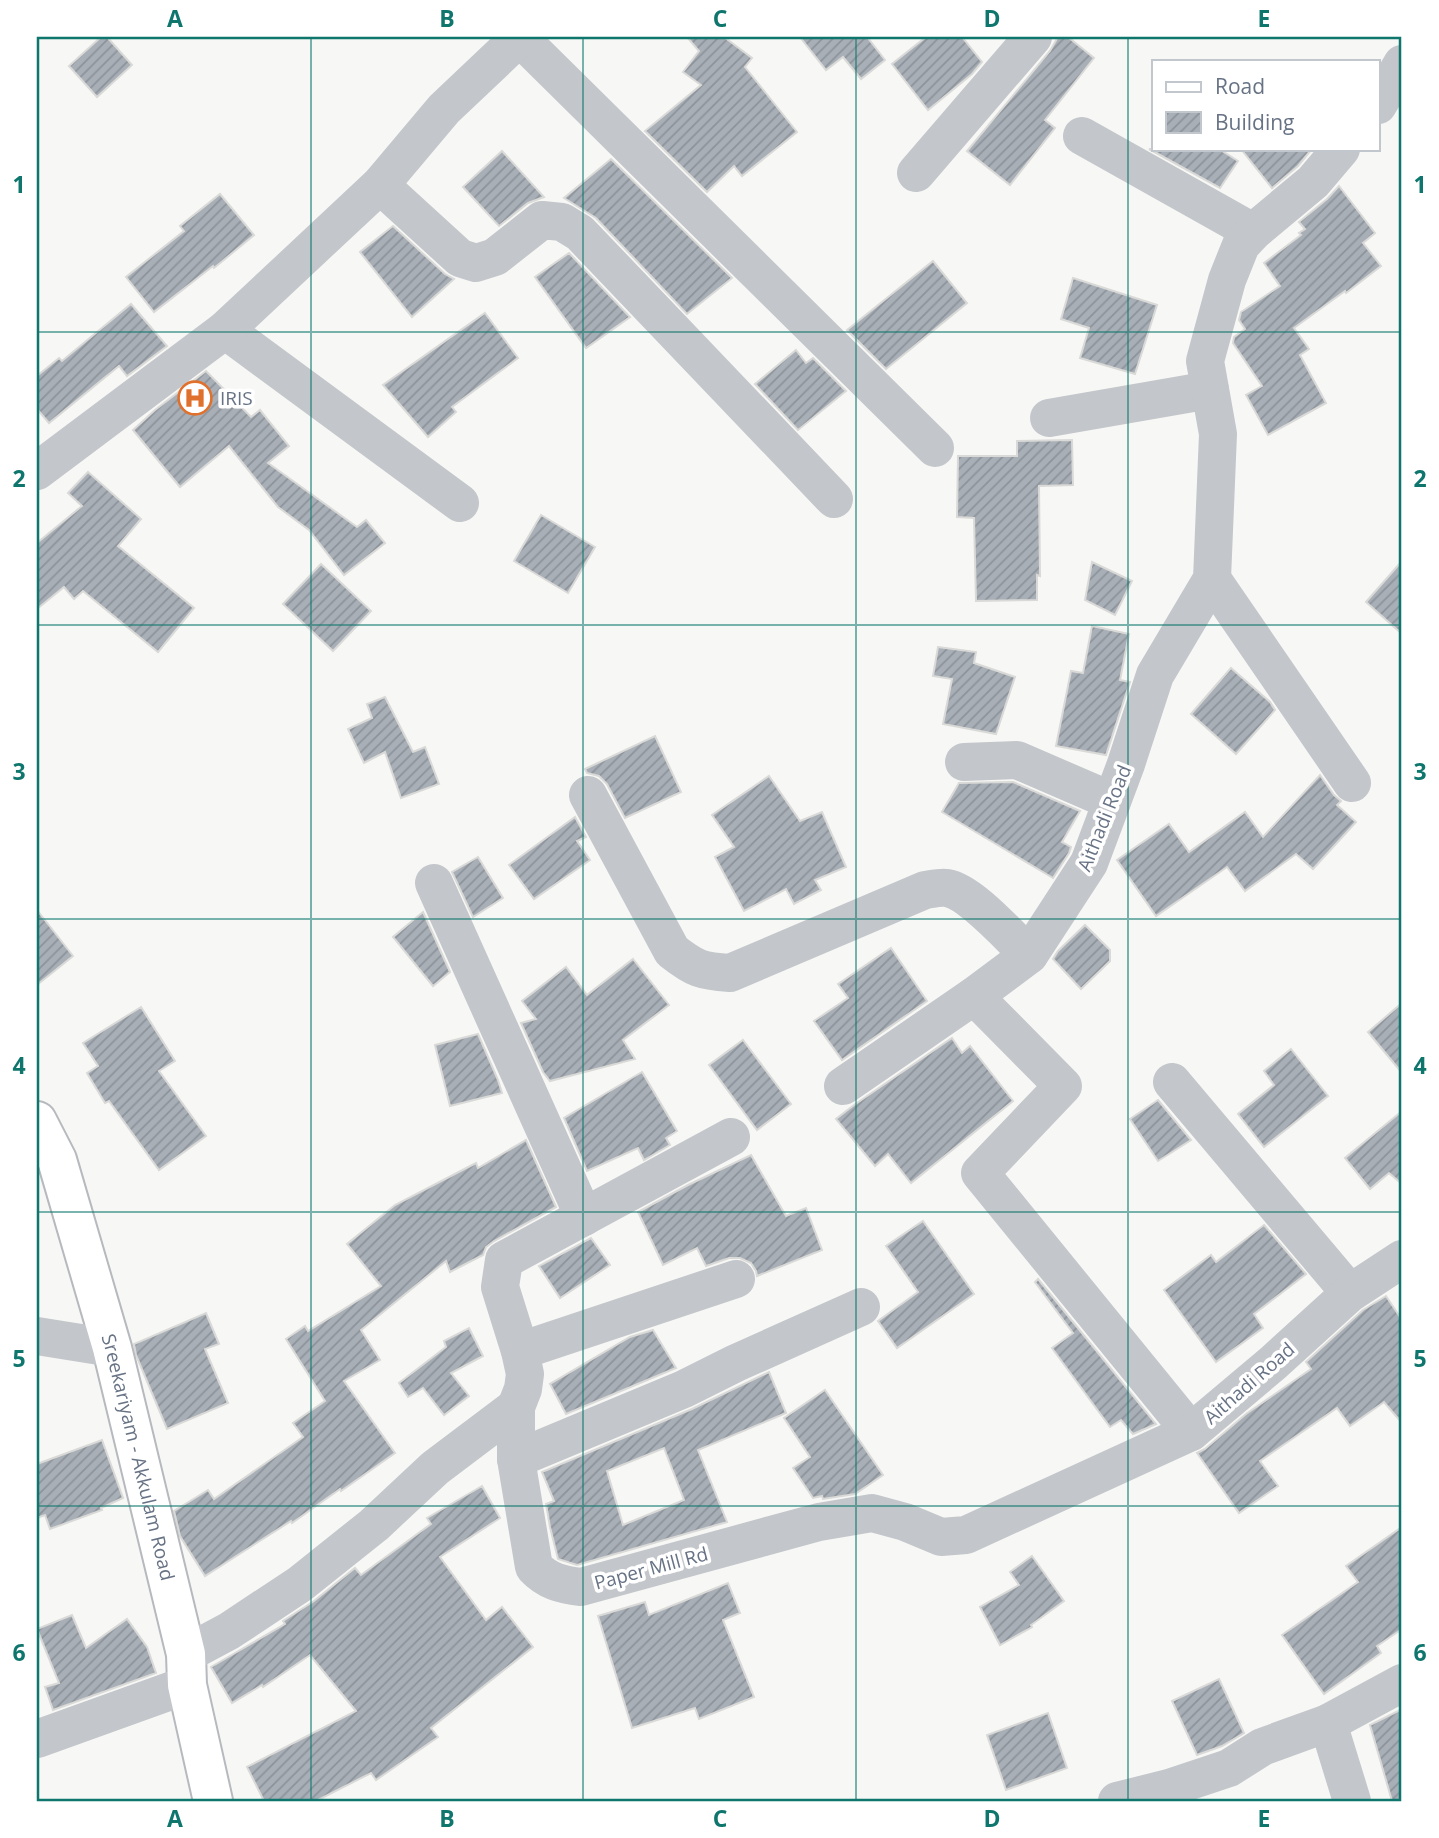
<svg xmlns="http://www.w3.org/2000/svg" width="1439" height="1838" font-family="'Open Sans',sans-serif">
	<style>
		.building { fill: url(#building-hatch); stroke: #d9d9d7; stroke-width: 2; fill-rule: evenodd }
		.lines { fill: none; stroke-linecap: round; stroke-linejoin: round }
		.major-casing { stroke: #b6b9be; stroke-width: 42 }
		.minor { stroke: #c3c6ca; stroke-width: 38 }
		.major { stroke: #fff; stroke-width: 38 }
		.grid { fill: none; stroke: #0f766e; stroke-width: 2; stroke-opacity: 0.55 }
		.labels { text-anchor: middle; stroke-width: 7; stroke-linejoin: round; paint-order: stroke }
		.poi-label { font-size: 19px; fill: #677385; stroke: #fff; text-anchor: start }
		.street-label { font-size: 19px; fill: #677385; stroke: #fff }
		.neatline { fill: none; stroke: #0f766e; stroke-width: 2.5 }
		.grid-label { font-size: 23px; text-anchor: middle; font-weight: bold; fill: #0f766e }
	</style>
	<defs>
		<pattern id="building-hatch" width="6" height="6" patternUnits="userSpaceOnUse" patternTransform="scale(1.75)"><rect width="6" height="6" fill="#a9afb7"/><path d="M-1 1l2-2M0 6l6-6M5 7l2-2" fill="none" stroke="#8d939a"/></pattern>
	</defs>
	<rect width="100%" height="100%" fill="#f7f8f5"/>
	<g class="building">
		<path d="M101 37H107L132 65 97 97 69 66Z"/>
		<path d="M687 37H724L752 58 745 67 797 132 742 176 734 166 707 192 645 131 701 85 683 72 699 51Z"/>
		<path d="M800 37H870L868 38 885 60 861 79 843 57 826 70Z"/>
		<path d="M926 37H962L982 62 972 74 928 110 892 64Z"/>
		<path d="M1058 37H1068L1094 58 1045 120 1055 128 1010 185 967 151 1050 51Z"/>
		<path d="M1149 149H1219L1238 161 1220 188Z"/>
		<path d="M1241 149H1310L1311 150 1298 166 1272 188Z"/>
		<path d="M502 151 544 197 528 203 499 226 463 187Z"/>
		<path d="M611 159 732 278 687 314 596 218 564 198Z"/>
		<path d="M1339 186 1375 233 1363 243 1381 266 1346 293 1345 291 1294 328 1309 349 1300 355 1326 403 1268 435 1246 395 1262 386 1233 343 1234 337 1245 329 1239 320 1241 312 1280 286 1264 263 1301 235 1299 233 1305 229 1299 222 1327 199Z"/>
		<path d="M220 194 254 235 214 268 213 266 154 312 126 277 184 231 180 226Z"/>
		<path d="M393 226 445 274 454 279 412 317 360 252Z"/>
		<path d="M569 253 630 317 586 348 535 277Z"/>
		<path d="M933 261 967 303 886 369 847 330Z"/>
		<path d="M1073 278 1157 305 1135 374 1080 358 1089 328 1061 319Z"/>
		<path d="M131 304 167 346 127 376 119 366 49 423 37 409V376L59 358 62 361Z"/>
		<path d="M485 313 518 358 452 407 456 412 428 437 383 385Z"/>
		<path d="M796 350 806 363 813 358 846 391 798 430 755 384Z"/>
		<path d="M206 371 251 417 260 410 289 446 268 463 357 527 366 520 385 543 344 575 309 530 278 507 229 446 180 487 133 430 155 410Z"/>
		<path d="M1072 440 1073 485 1039 486 1040 576 1037 575V600L976 601 974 518 957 517 958 456H1017V441Z"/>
		<path d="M88 472 141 519 118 546 194 608 158 652 83 591 74 599 64 587 37 609V543L82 506 68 493Z"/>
		<path d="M541 515 595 547 568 593 514 561Z"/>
		<path d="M1402 561V634L1366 602Z"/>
		<path d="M1092 562 1132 581 1115 615 1085 600Z"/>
		<path d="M321 564 371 611 333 651 283 604Z"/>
		<path d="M1092 626 1129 634 1120 680 1130 682 1106 755 1056 746 1071 671 1083 673Z"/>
		<path d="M938 647 976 652 974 663 1015 677 996 734 943 724 952 679 933 676Z"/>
		<path d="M1231 668 1270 702 1275 710 1236 754 1191 714Z"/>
		<path d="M385 697 413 752 425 747 439 784 401 798 385 752 364 763 348 729 372 718 367 704Z"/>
		<path d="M655 736 681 792 625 818 607 784 599 776 587 773 585 769Z"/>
		<path d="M1320 775 1334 795 1341 801 1337 805 1356 822 1313 869 1296 854 1245 891 1227 867 1156 916 1117 860 1169 824 1189 852 1245 812 1263 837Z"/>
		<path d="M769 776 800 821 822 812 846 867 815 880 821 890 794 904 786 889 744 911 715 857 734 847 712 815Z"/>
		<path d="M1013 782 1080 811 1062 842 1071 847 1069 853 1053 878 942 812 959 783Z"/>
		<path d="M575 817 586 837 577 841 590 860 534 899 509 865Z"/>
		<path d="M478 857 503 898 473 917 452 872Z"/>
		<path d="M37 910 73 956 37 985Z"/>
		<path d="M423 912 450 972 433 986 393 937Z"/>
		<path d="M1085 925 1110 950V961L1081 989 1053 959 1058 951Z"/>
		<path d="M891 948 927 1001 842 1060 814 1021 848 998 838 984Z"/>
		<path d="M633 959 669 1005 623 1040 635 1059 550 1081 543 1072 521 1023 536 1019 522 1001 566 967 587 995Z"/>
		<path d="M1402 1003V1073L1368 1032Z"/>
		<path d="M141 1007 175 1061 159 1071 206 1136 159 1170 109 1101 105 1103 87 1073 98 1066 83 1043Z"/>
		<path d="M478 1034 498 1080 502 1093 450 1106 435 1045Z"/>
		<path d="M952 1038 962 1053 970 1046 1013 1101 911 1183 888 1154 875 1166 836 1119 854 1105Z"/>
		<path d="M743 1040 791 1104 757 1130 709 1065Z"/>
		<path d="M1291 1049 1328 1096 1264 1147 1238 1114 1274 1085 1264 1071Z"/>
		<path d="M642 1072 677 1131 666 1138 670 1145 644 1160 638 1148 587 1171 564 1118Z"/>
		<path d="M1158 1100 1191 1140 1158 1161 1130 1119Z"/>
		<path d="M1402 1111V1184L1389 1173 1370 1189 1345 1158Z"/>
		<path d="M526 1140 556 1207 494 1241 486 1247 483 1255 450 1272 446 1261 361 1330 380 1360 344 1381 395 1453 341 1491 340 1489 292 1523 291 1521 205 1576 180 1536 174 1511 208 1490 214 1499 303 1437 293 1423 325 1401 286 1339 305 1326 308 1331 381 1286 347 1244 395 1205 476 1163 478 1168Z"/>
		<path d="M751 1155 786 1216 806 1208 822 1250 757 1276 756 1271 751 1263 740 1258H729L706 1266 697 1248 663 1265 638 1212 688 1185Z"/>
		<path d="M923 1221 974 1294 897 1348 878 1321 918 1292 886 1246Z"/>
		<path d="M1264 1225 1306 1274 1254 1314 1263 1328 1216 1362 1164 1290 1211 1255 1216 1262Z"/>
		<path d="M591 1238 610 1265 560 1298 539 1266Z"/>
		<path d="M1038 1279 1156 1424 1133 1434 1121 1420 1110 1427 1052 1348 1073 1333 1035 1282Z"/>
		<path d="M1386 1296 1402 1320V1423L1384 1402 1350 1426 1337 1408 1260 1461 1278 1486 1239 1513 1197 1453 1205 1449 1246 1414 1311 1369 1306 1362 1363 1310Z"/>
		<path d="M206 1313 219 1344 205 1349 228 1403 167 1429 136 1355 134 1344Z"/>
		<path d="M469 1328 483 1356 451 1373 469 1396 444 1415 423 1388 408 1397 399 1383 446 1347 444 1341Z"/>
		<path d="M653 1330 676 1368 566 1414 550 1384 630 1337Z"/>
		<path d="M769 1372 786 1413 698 1450 727 1522 577 1565 558 1559 550 1527 546 1504 554 1501 542 1472 692 1409ZM664 1448 684 1500 623 1525 607 1471Z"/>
		<path d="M825 1390 883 1475 855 1494 823 1499 822 1496 813 1498 793 1468 810 1457 784 1418Z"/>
		<path d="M102 1440 123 1498 101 1508 102 1510 50 1529 45 1515 37 1518V1464Z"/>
		<path d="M482 1486 500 1518 440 1557 486 1620 502 1607 533 1647 431 1728 438 1737 376 1780 371 1773 316 1801H264L247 1767 356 1711 310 1655 263 1687 262 1685 232 1703 211 1667 285 1624 283 1621 314 1601 355 1568 361 1575 431 1524 427 1518Z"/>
		<path d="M1402 1527V1629L1377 1646 1381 1653 1324 1694 1282 1635 1358 1582 1346 1566Z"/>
		<path d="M1032 1556 1064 1601 1031 1625 1032 1627 1000 1645 980 1607 1019 1585 1010 1572Z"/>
		<path d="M728 1583 740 1613 723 1620 754 1697 699 1719 695 1708 632 1728 598 1616 645 1602 649 1615Z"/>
		<path d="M72 1615 86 1648 127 1619 147 1647 156 1673 53 1710 45 1687 59 1683 37 1629Z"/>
		<path d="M1219 1679 1244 1733 1222 1746 1197 1755 1172 1701Z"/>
		<path d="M1402 1709V1801H1392L1370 1725Z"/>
		<path d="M1048 1713 1067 1768 1006 1790 987 1735Z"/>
	</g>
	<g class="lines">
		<defs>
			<g id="major">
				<path id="s1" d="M37 1121 57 1160 112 1348 186 1654 187 1685 213 1801"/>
			</g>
		</defs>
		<use href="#major" class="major-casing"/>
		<g class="minor">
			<path d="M519 37 935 448"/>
			<path d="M1378 105 1402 64"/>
			<path d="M1082 136 1253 232"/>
			<path d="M916 173 1033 37"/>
			<path d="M380 185 460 258 476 263 495 257 542 220 562 222 580 233 834 499"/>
			<path d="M225 330 460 503"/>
			<path d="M1049 418 1210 390"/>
			<path d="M37 471 225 330 380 185 444 109 520 37"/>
			<path d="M1212 579 1352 783"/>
			<path d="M964 762 1017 760 1112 801"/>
			<path d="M588 795 672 951C695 969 701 971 730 973L925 890C932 889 941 887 947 888 971 892 1010 937 1029 955"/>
			<path d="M434 883 584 1217"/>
			<path d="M974 996 1063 1086 980 1173 1191 1432"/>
			<path d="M1172 1082 1350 1293"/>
			<path d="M843 1086 974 996 1029 955 1089 863 1126 764 1155 675 1212 579 1218 434 1205 361 1227 280 1241 245 1253 232 1313 182 1341 149"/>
			<path d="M37 1336 112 1348"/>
			<path d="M520 1351 736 1279"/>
			<path d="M516 1407 523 1389 525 1374 520 1351 500 1287 504 1260 731 1137"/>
			<path d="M516 1459 684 1389 736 1363 861 1307"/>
			<path d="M186 1654 229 1631 300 1584 374 1525 435 1468 516 1407V1459L534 1567C547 1581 562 1585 581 1587L819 1522 872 1513 905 1522 941 1537 966 1535 1191 1432 1273 1363 1350 1293 1402 1259"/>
			<path d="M1328 1723 1352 1801"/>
			<path d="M37 1739 187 1685"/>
			<path d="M1117 1801 1169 1788 1229 1768 1262 1747 1328 1723 1402 1683"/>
		</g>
		<use href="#major" class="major"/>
	</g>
	<path class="grid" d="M311 37V1801M583 37V1801M856 37V1801M1128 37V1801M37 332H1402M37 625H1402M37 919H1402M37 1212H1402M37 1506H1402"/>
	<defs>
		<symbol id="hospital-ring" viewBox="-11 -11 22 22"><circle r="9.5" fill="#fff" stroke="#e0712d" stroke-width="1.5"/><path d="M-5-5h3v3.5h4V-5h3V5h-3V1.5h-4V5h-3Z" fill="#e0712d"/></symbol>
	</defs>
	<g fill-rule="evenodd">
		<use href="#hospital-ring" x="176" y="379" width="38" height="38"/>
	</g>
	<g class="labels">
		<g class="poi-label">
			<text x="220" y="405">IRIS</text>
		</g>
		<g class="street-label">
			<text transform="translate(1104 818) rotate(-68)" y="7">Aithadi Road</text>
			<text transform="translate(1249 1383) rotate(-41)" y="7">Aithadi Road</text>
			<text dy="7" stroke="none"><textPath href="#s1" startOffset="352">Sreekariyam - Akkulam Road</textPath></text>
			<text transform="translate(651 1568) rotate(-15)" y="7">Paper Mill Rd</text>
		</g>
	</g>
	<rect width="1439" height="1838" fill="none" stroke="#ffffff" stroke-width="77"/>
	<rect x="1152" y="60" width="228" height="91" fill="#ffffff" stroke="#c2c7ce" stroke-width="2"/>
	<rect x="1166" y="82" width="35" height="10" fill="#ffffff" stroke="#c2c7ce" stroke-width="2"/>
	<text x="1215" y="94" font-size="21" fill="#677385">Road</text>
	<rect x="1166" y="112" width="35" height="21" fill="url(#building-hatch)" stroke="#c2c7ce" stroke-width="2"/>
	<text x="1215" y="130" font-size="21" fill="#677385">Building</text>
	<rect x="38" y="38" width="1362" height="1762" class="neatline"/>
	<g class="grid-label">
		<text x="175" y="27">A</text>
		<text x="447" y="27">B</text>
		<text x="720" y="27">C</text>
		<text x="992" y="27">D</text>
		<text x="1264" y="27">E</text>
		<text x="19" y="193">1</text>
		<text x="1420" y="193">1</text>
		<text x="19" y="487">2</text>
		<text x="1420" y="487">2</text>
		<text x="19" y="780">3</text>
		<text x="1420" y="780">3</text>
		<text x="19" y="1074">4</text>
		<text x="1420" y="1074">4</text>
		<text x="19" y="1367">5</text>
		<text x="1420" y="1367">5</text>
		<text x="19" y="1661">6</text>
		<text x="1420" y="1661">6</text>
		<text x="175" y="1827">A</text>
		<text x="447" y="1827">B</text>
		<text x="720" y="1827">C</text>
		<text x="992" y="1827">D</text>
		<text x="1264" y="1827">E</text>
	</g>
</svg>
